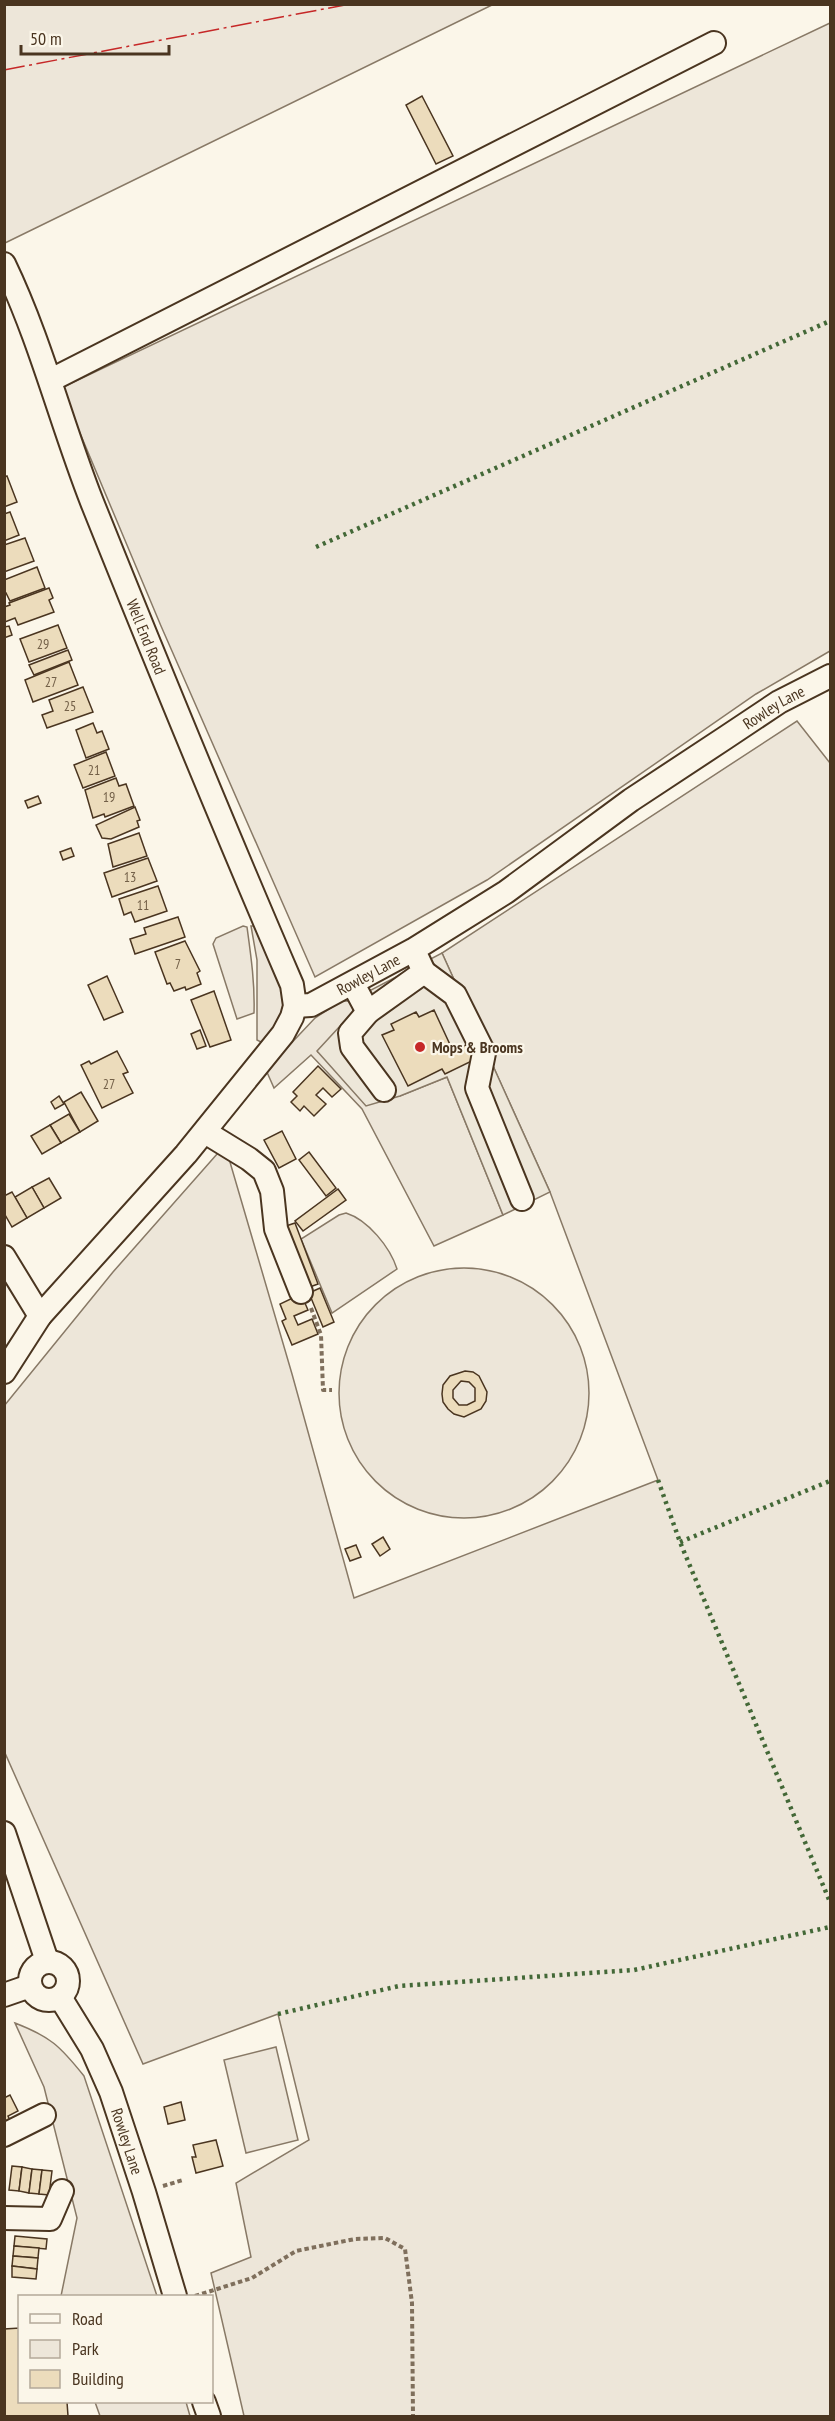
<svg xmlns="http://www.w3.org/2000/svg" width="835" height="2421" font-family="'PT Sans Narrow',sans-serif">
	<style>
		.green { fill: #ede6d9; stroke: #887966; stroke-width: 1.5 }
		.parking { fill: #ede7d9; stroke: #887966; stroke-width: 1.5 }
		.building { fill: #ecdcbc; stroke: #4a3520; stroke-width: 1.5; fill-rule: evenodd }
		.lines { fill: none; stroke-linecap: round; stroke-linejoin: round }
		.minor-casing { stroke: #4a3520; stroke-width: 26 }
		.path { stroke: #7f6f5c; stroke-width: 4; stroke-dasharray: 4.5 3; stroke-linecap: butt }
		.minor { stroke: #fbf6e9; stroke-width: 22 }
		.hedge { stroke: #436837; stroke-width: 4.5; stroke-dasharray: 3 4.5; stroke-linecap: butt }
		.power { stroke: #c62828; stroke-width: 1.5; stroke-dasharray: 21 4.5 3 4.5; stroke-linecap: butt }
		.poi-dot { fill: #c62828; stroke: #fbf6e9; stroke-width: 2 }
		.labels { text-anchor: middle; stroke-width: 4.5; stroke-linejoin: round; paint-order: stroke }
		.number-label { font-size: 14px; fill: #725f47 }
		.street-label { font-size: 16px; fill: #4a3520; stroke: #fbf6e9 }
		.poi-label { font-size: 16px; font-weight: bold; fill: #4a3520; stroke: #fbf6e9; text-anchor: start }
	</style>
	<rect width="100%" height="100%" fill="#fbf6e9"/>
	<g class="green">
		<path d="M5 4H492V5L5 243Z"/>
		<path d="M830 23V651L756 694 487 880 315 977 161 626 61 388Z"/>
		<path d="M797 721 830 763V2416H244L211 2273 251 2257 236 2183 309 2140 278 2014 143 2064 5 1753 4 1406 113 1272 225 1145 292 1374 354 1598 658 1480 550 1192 442 953Z"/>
		<path d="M243 926 247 927C251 956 255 984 254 1013L237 1019 213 944 216 938Z"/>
		<path d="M251 926H256C265 947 289 989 283 1010 279 1023 271 1033 263 1043L257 1040V960Z"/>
		<path d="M341 1001H350L353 1005V1012L318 1052 400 1096 447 1077 503 1215 434 1246 362 1109 311 1055 274 1088 266 1070 315 1018Z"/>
		<path d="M346 1213C368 1220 390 1247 397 1269L332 1313 301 1239 339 1215Z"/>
		<circle cx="464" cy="1393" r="125"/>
		<path d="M15 2023C51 2037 60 2046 84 2076L157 2296H61L77 2218 44 2087Z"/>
		<path d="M276 2047 298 2140 246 2153 224 2060Z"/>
		<path d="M95 2402H186L190 2416H100Z"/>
	</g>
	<path class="parking" d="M442 953 550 1192 503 1215 447 1077 400 1096 366 1106 317 1051 353 1012V1005L369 991Z"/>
	<g class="building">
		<path d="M422 96 453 156 436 164 406 105Z"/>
		<path d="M7 476 17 502 4 507V477Z"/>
		<path d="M10 512 19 535 4 541V514Z"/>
		<path d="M25 538 34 561 4 572V545Z"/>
		<path d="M37 567 45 588 10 601 6 593 4 594V580Z"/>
		<path d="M49 588 53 598 49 600 54 612 18 625 15 618 5 622 4 607 10 605 9 603Z"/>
		<path d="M58 625 67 648 29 662 20 639Z"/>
		<path d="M9 626 12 635 4 638V627Z"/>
		<path d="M68 650 72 660 34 675 29 665Z"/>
		<path d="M69 662 78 685 33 702 25 680Z"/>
		<path d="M83 687 93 712 47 728 42 715 53 711 49 700Z"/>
		<path d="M93 723 97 733 102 731 109 749 86 758 76 730Z"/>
		<path d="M106 752 115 776 83 788 74 765Z"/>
		<path d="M116 778 119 786 126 784 134 806 105 817 104 814 93 818 85 790Z"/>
		<path d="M38 796 41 803 28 808 25 801Z"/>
		<path d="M135 807 140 820 137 821 139 827 111 839 102 838 96 825Z"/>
		<path d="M139 833 147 856 113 867 108 844Z"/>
		<path d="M71 848 74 856 63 860 60 852Z"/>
		<path d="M148 858 157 881 112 897 104 873Z"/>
		<path d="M158 886 167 911 135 922 131 912 124 915 119 899Z"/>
		<path d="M178 917 185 937 135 954 130 939 146 934 144 928Z"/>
		<path d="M185 941 200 971 197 973 201 984 186 990 185 987 174 991 170 983 167 984 155 952Z"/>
		<path d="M107 976 123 1012 104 1020 88 985Z"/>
		<path d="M214 991 231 1040 210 1047 191 1000Z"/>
		<path d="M434 1010 453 1051 470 1043 478 1058 445 1074 442 1069 408 1086 382 1035 394 1030 391 1024 416 1012 419 1017Z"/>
		<path d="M200 1030 206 1046 197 1049 191 1034Z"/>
		<path d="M117 1051 128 1072 123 1074 133 1093 102 1108 81 1065 89 1061 91 1064Z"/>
		<path d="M318 1066 341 1089 332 1097 323 1088 316 1095 326 1104 314 1116 304 1106 300 1111 291 1102 297 1096 293 1092Z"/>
		<path d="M81 1092 98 1121 80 1132 64 1102Z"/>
		<path d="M59 1096 64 1104 55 1109 51 1102Z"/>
		<path d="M69 1114 80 1132 61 1143 50 1125Z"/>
		<path d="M50 1125 61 1143 42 1154 31 1136Z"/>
		<path d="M282 1131 296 1159 279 1168 264 1140Z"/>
		<path d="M309 1152 336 1188 326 1196 299 1160Z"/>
		<path d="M49 1178 61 1198 44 1208 32 1187Z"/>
		<path d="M32 1187 44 1208 27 1218 15 1197Z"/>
		<path d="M338 1189 346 1200 303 1231 295 1221Z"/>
		<path d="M12 1192 27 1218 12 1227 4 1213V1196Z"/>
		<path d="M295 1223 318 1284 307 1288 283 1227Z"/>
		<path d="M320 1288 334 1322 323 1327 309 1293Z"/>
		<path d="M301 1294 308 1310 294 1316 298 1325 312 1319 318 1334 292 1345 282 1321 286 1319 280 1304Z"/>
		<path d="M465 1371 473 1372 479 1376 487 1392 486 1401 481 1409 464 1417 454 1414 448 1409 443 1402 442 1394 443 1385 450 1376ZM461 1381 469 1382 475 1388V1401L467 1405H459L453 1398V1390Z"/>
		<path d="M383 1537 390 1549 380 1556 372 1544Z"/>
		<path d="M356 1545 361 1557 350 1561 345 1549Z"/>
		<path d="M10 2095 18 2111 8 2116 11 2123 4 2126V2098Z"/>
		<path d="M181 2102 185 2120 168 2124 164 2107Z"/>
		<path d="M216 2140 223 2166 196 2173 192 2157H196L193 2145Z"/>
		<path d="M12 2166 22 2167 19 2191 9 2190Z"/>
		<path d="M22 2167 32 2169 29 2193 19 2191Z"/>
		<path d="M32 2169 42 2170 39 2194 29 2193Z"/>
		<path d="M42 2170 52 2171 49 2195 39 2194Z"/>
		<path d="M15 2236 47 2239 46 2249 14 2246Z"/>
		<path d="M14 2246 39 2248 38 2258 13 2256Z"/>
		<path d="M13 2256 38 2258 37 2269 12 2266Z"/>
		<path d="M12 2266 37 2269 36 2279 12 2277Z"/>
		<path d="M20 2328V2402H67L68 2416H4V2329Z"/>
	</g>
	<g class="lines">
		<defs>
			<g id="minor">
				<path id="s1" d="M4 264C41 341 61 423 92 502 157 664 223 825 292 985L295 1006 292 1017 283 1034 186 1154 40 1316 4 1372"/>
				<path d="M51 380 714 43"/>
				<path d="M424 972 455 995 484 1053 477 1088 522 1199"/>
				<path d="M353 984 368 1012 424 972 418 959"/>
				<path id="s2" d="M295 1006 311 1005 413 950 506 892 631 800 725 738 779 702 830 676"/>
				<path d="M368 1012 350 1033 352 1047 384 1090"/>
				<path d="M205 1132 249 1159 264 1171 272 1191 276 1229 301 1292"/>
				<path d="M4 1257 40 1316"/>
				<path d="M4 1833 47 1961"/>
				<circle cx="49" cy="1981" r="19"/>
				<path d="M4 1995 30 1986"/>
				<path id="s3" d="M60 1997 92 2049 111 2092 144 2192 175 2296"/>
				<path d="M4 2135 44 2115"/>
				<path d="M4 2218 50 2219 62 2191"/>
				<path d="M204 2402 209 2416"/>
			</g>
		</defs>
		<use href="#minor" class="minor-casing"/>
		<g class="path">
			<path d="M311 1308 321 1335 323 1390H332"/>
			<path d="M163 2186 183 2180"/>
			<path d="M195 2296 252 2278 296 2251 355 2239 385 2238 405 2249 412 2303 413 2416"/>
		</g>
		<use href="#minor" class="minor"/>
		<g class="hedge">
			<path d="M316 547 830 321"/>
			<path d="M658 1480 680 1542 830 1902"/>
			<path d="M680 1542 830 1481"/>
			<path d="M278 2014 399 1986 634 1970 830 1927"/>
		</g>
		<path class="power" d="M4 70 350 4"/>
	</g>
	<circle class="poi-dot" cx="420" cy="1047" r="6"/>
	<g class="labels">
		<g class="number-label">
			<text x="43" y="649">29</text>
			<text x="51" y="687">27</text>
			<text x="70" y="711">25</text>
			<text x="94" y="775">21</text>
			<text x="109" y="802">19</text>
			<text x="130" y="882">13</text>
			<text x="143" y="910">11</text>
			<text x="178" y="969">7</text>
			<text x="109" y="1089">27</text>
		</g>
		<g class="street-label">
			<text dy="6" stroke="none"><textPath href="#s1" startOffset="399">Well End Road</textPath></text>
			<text dy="6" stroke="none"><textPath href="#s2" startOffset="567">Rowley Lane</textPath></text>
			<text dy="6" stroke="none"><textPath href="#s2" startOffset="81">Rowley Lane</textPath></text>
			<text dy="6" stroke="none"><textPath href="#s3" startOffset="160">Rowley Lane</textPath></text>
		</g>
		<g class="poi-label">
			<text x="432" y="1053">Mops &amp; Brooms</text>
		</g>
	</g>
	<rect width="835" height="2421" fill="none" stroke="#4a3520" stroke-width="12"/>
	<rect x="18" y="2295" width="195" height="108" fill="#fbf6e9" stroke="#b4a999" stroke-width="1.5"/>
	<rect x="30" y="2314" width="30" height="9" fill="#fbf6e9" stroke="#b4a999" stroke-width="1.5"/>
	<text x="72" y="2325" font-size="18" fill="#4a3520">Road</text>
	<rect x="30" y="2340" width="30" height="18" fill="#ede6d9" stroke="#b4a999" stroke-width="1.5"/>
	<text x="72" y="2355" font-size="18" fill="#4a3520">Park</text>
	<rect x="30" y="2370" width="30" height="18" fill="#ecdcbc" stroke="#b4a999" stroke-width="1.5"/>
	<text x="72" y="2385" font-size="18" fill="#4a3520">Building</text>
	<path d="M21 45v9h148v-9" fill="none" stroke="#4a3520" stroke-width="3"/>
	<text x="30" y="45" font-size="18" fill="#4a3520" stroke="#fbf6e9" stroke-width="4.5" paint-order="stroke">50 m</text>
</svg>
